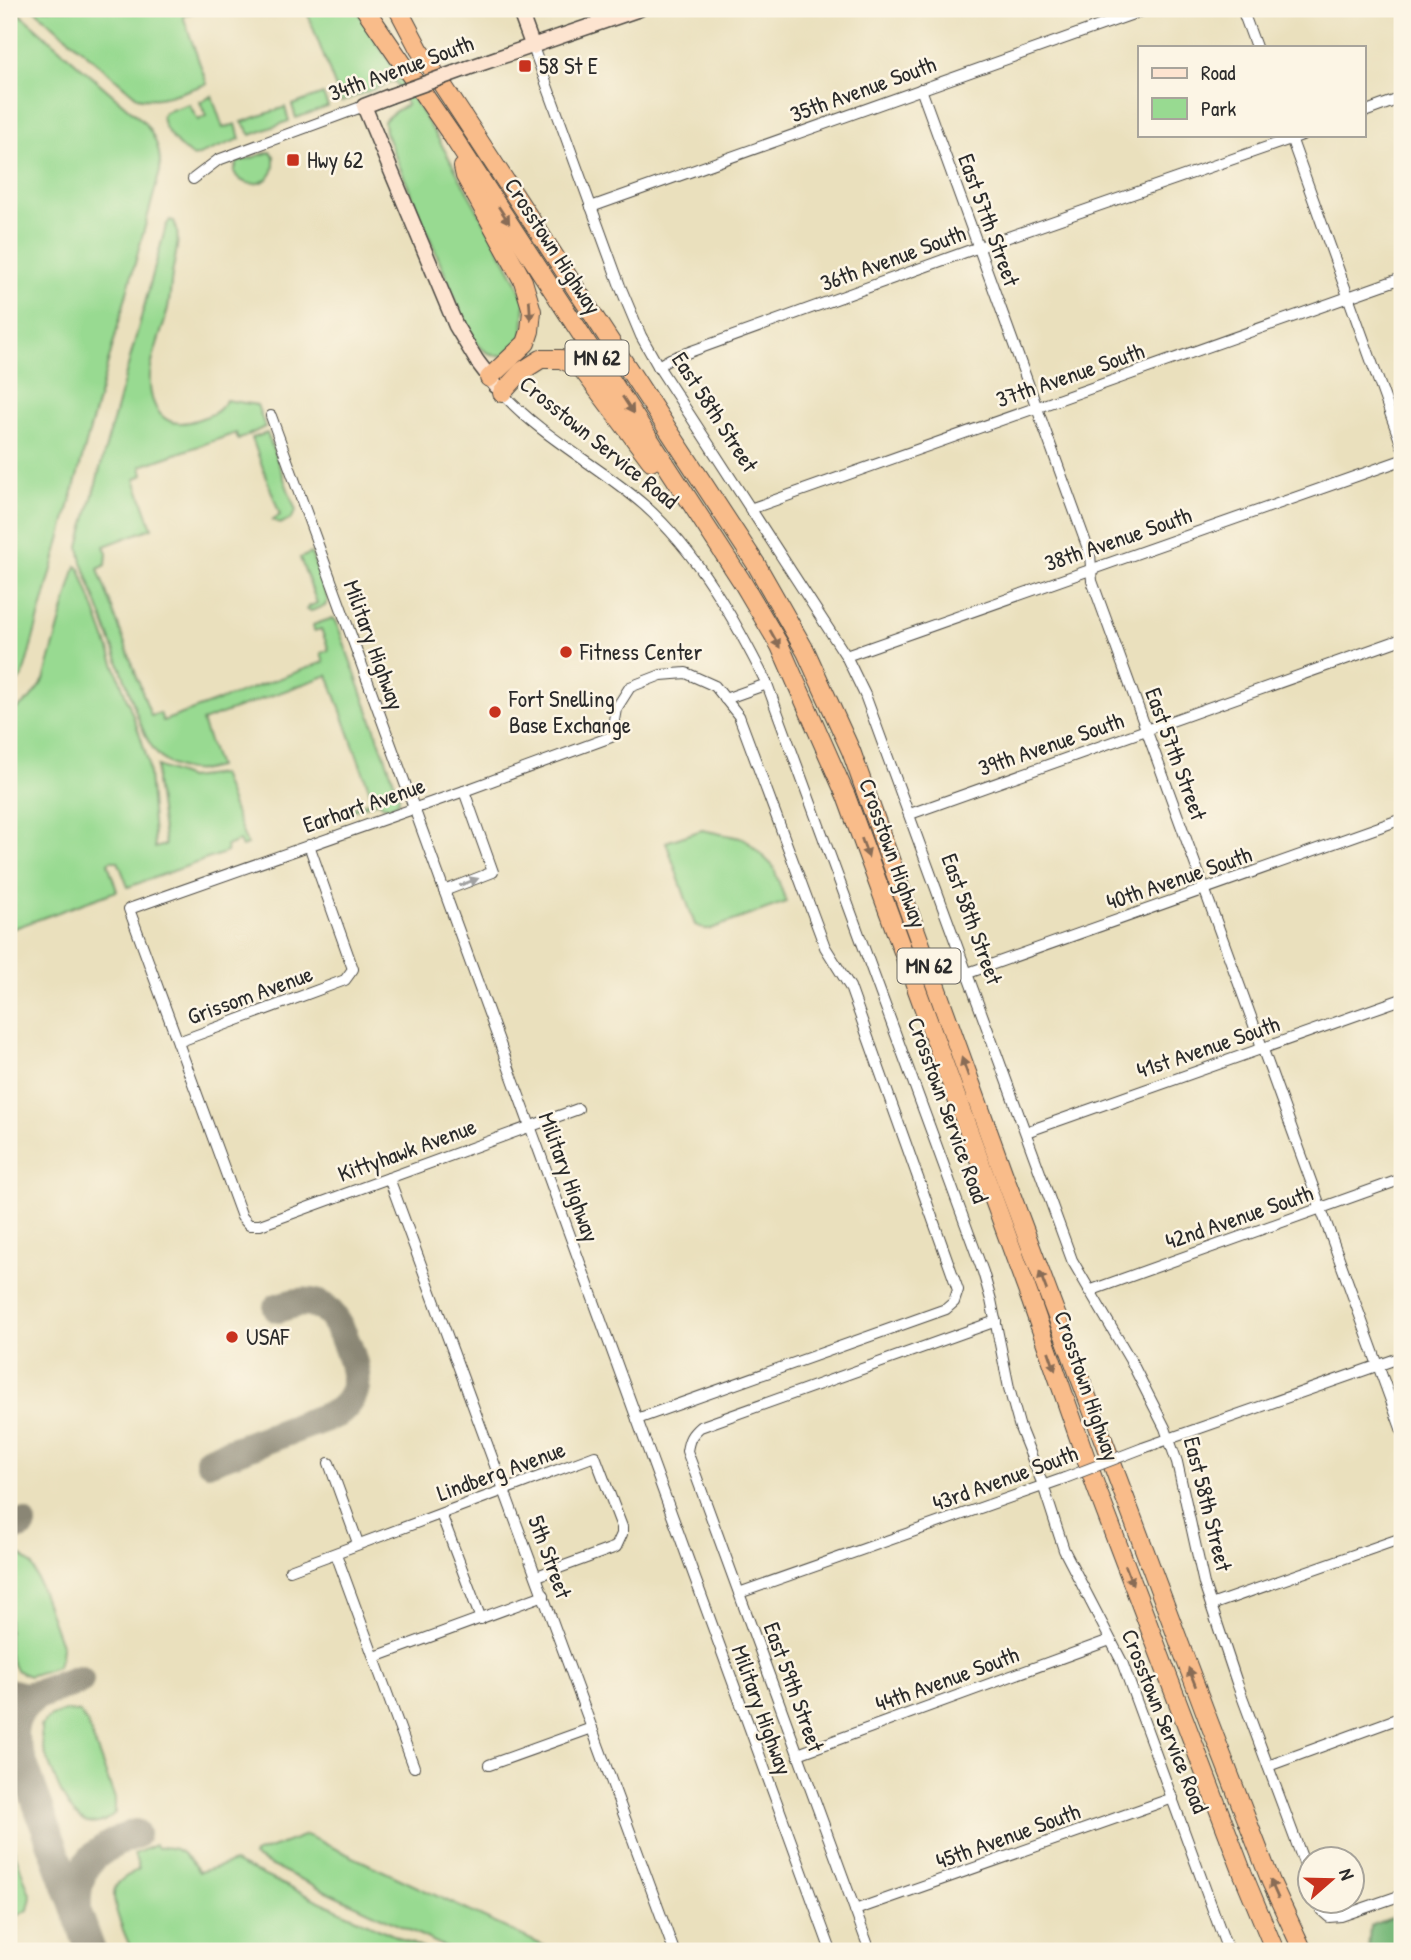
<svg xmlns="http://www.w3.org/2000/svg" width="1411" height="1960" font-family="'Patrick Hand',sans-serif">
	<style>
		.green { fill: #98da91; stroke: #62825e; stroke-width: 2 }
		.forest { fill: #7aba7b; stroke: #527253; stroke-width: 2 }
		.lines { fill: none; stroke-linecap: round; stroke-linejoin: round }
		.taxiway { stroke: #8a8674; stroke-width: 30 }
		.street-casing { stroke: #484641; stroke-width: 12 }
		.secondary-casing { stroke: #484641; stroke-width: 17 }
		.highway-casing { stroke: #484641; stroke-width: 20 }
		.street { stroke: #fff; stroke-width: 10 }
		.secondary { stroke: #fde4d0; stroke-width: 14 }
		.highway { stroke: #f9bc8a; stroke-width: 18 }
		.street-bridge-casing { stroke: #484641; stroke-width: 12; stroke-linecap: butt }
		.secondary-bridge-casing { stroke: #484641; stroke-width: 17; stroke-linecap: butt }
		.street-bridge { stroke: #fff; stroke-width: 10 }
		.secondary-bridge { stroke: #fde4d0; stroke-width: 14 }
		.oneway { fill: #886c56 }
		.oneway2 { fill: #a0a0a0 }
		.poi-dot { fill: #c8321e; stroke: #fcf5e5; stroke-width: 2.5 }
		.labels { text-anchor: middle; stroke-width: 5; stroke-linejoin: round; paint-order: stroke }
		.shield { fill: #fcf5e5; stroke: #6a6863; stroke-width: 2 }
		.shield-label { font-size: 21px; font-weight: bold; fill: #2b2b2b }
		.poi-label { font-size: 23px; fill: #2b2b2b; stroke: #fcf5e5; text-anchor: start }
		.street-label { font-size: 23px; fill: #2b2b2b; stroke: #fcf5e5 }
	</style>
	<rect width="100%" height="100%" fill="#fcf5e5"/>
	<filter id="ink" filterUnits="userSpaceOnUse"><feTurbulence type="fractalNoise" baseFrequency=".0143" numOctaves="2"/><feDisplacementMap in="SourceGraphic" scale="14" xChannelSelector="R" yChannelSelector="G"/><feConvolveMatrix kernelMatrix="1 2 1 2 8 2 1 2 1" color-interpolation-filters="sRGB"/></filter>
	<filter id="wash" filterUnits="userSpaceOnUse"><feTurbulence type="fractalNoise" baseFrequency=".00686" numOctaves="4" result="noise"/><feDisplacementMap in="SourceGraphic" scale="28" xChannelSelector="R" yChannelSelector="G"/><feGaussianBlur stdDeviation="1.57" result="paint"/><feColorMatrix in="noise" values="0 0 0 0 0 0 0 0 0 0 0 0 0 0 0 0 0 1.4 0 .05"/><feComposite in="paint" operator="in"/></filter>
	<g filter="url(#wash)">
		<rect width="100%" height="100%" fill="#eae0bd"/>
		<g class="green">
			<path d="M9 9H14L144 122C156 138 161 151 160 171L26 665 22 677 9 691Z"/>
			<path d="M34 9H202L183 16 207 84C186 90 159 103 137 97Z"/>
			<path d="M306 9H356L439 140 515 278 525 302 523 336 506 355C482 358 476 342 466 324L385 132 384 121C391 113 398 109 407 105L395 81 341 102Z"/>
			<path d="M323 94 328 107 296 118 292 105Z"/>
			<path d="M212 96 223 128 236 124 240 139 194 157C180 149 163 131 162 116L165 112 189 104 198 120 206 116 200 102Z"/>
			<path d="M285 107 289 121 251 135 242 122Z"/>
			<path d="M270 152 274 156C274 162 275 168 272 173 264 188 239 187 234 171L238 162Z"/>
			<path d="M170 220 174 221C181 236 176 253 173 269 170 283 171 298 167 312 162 333 152 354 150 375 148 406 163 432 196 420 210 415 219 414 226 400L257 405 265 427 238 440 236 433 141 466 143 475 135 479 152 528 104 546 107 553 106 565 98 569 151 716 160 713 163 721 324 662 321 653 329 650 321 629 314 631 313 625 333 618 336 621 399 795 398 802 389 807 382 805 379 801 346 813 345 810 373 800 328 675 202 721 218 767C198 773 173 772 158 755 142 736 135 708 127 685 112 644 97 603 82 562L79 546 166 226Z"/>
			<path d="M267 433 296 511 291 519 280 524 273 520 280 515 252 438Z"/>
			<path d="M311 553 328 600 325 606 311 611 307 610 308 607 317 603 300 558Z"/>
			<path d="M76 566 80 569 141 738 148 762 155 848 165 845 156 782 157 766 189 778 221 774 247 845 242 847 239 841 226 846 227 852 128 887 118 861H110L108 863 117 891 9 930V715L30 699 44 680Z"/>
			<path d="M702 830 745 839 773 866 786 902 708 930 695 925 666 842Z"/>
			<path d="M9 1555 22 1556 32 1565 62 1647 61 1657 57 1667 29 1676 16 1670 12 1663 9 1654Z"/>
			<path d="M65 1711 79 1712 87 1722 115 1799V1813C82 1844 63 1800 53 1773 46 1757 40 1743 41 1726L51 1716Z"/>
			<path d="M306 1835 555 1951H454L253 1857 254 1854Z"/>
			<path d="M9 1836 31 1897 28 1910 14 1917H9Z"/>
			<path d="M155 1845 157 1848C176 1844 190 1857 199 1872L234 1862 428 1951H132C126 1937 108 1900 116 1886 121 1878 131 1874 139 1869L134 1854Z"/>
		</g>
		<path class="forest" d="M1402 1914V1951H1368L1370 1926Z"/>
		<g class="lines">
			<g class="taxiway">
				<path d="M210 1460 337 1413C363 1394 357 1371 347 1345 332 1308 320 1293 278 1308"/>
				<path d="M9 1529 22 1524"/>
				<path d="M9 1693 24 1697 39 1694C21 1705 12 1717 13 1739"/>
				<path d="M39 1694 79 1680"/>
				<path d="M9 1726 91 1951"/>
				<path d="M77 1908C74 1864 98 1848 135 1834"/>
			</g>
		</g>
	</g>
	<g filter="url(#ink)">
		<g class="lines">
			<defs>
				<g id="street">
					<path d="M1242 9 1256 47"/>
					<path d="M533 47 620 286 641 336 658 366 846 656 865 695 1072 1260 1132 1363 1165 1428 1177 1462 1204 1584 1237 1683 1310 1879"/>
					<path d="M921 89 1090 554 1092 581 1402 1431"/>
					<path d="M1364 112 1402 98"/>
					<path d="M1290 135 1402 446"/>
					<path d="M193 179 218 160 364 106"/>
					<path d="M591 207 1147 9"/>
					<path d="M658 366 670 359 968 251 1302 135"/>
					<path d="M502 393C543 438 598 465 644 505 698 553 735 620 767 684L983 1272 991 1300 1009 1388 1020 1428 1043 1485 1064 1550 1122 1662 1228 1951"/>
					<path d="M271 416 831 1951"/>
					<path d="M750 509 1402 278"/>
					<path d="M846 656 1402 460"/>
					<path d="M725 699 767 684"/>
					<path d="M910 814 1402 639"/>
					<path d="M444 891 493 872 464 791"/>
					<path d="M968 973 1402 819"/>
					<path d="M178 1042 345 980 353 969 309 845"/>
					<path d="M578 1109 260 1225H249L242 1217 129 909 464 791 611 737 616 709 630 687 661 675 686 673 715 686 739 716 825 947 850 987 958 1290 954 1302 946 1309 637 1419"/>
					<path d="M1026 1132 1402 999"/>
					<path d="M389 1178 674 1951"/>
					<path d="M1089 1291 1402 1179"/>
					<path d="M1143 1448 1402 1357"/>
					<path d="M329 1463 358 1543"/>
					<path d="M441 1514 481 1619"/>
					<path d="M336 1554 414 1767"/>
					<path d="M290 1570 595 1456 622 1527V1534L616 1547 537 1576"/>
					<path d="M739 1593 1065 1478"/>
					<path d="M1211 1605 1402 1538"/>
					<path d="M375 1657 544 1595"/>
					<path d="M798 1754 1110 1640"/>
					<path d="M489 1765 592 1728"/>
					<path d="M1268 1766 1402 1717"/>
					<path d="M1318 1900 1321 1910 1329 1917 1341 1916 1402 1895"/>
					<path d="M855 1910 1173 1798"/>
					<path d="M870 1951 687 1451C689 1439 691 1435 700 1427L996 1321"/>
				</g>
				<g id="secondary">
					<path d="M519 9 533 47"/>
					<path d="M468 68 640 9"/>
					<path d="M390 96 364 106 456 326 477 361 496 386"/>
				</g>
				<g id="highway">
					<path d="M365 9 453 137 741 580 780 646 846 796 1031 1301 1096 1487 1243 1874 1275 1951"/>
					<path d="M398 9 419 49 756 564 806 652 851 751 1005 1178 1209 1722 1271 1882 1303 1951"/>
					<path d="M463 167 465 176 523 281 532 311 530 331 526 343 489 378"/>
					<path d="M502 393 522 371 541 359H561L582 369 651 461"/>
				</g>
			</defs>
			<use href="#street" class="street-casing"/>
			<use href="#secondary" class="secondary-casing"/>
			<use href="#highway" class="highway-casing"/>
			<use href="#street" class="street"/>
			<use href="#secondary" class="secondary"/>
			<use href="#highway" class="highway"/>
			<defs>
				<path id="street-bridge" d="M1065 1478 1143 1448"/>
				<path id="secondary-bridge" d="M390 96 468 68"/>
			</defs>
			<use href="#street-bridge" class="street-bridge-casing"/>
			<use href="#secondary-bridge" class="secondary-bridge-casing"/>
			<use href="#street-bridge" class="street-bridge"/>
			<use href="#secondary-bridge" class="secondary-bridge"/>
		</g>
		<defs><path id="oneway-solid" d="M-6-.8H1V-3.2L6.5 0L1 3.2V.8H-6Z" transform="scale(1.75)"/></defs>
		<g class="oneway">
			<use href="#oneway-solid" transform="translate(504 215) rotate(57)"/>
			<use href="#oneway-solid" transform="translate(530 310) rotate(86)"/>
			<use href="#oneway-solid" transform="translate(628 405) rotate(57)"/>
			<use href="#oneway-solid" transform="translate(775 639) rotate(61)"/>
			<use href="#oneway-solid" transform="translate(865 848) rotate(70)"/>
			<use href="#oneway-solid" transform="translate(965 1067) rotate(-110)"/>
			<use href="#oneway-solid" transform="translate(1043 1281) rotate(-111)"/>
			<use href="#oneway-solid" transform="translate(1052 1361) rotate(71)"/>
			<use href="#oneway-solid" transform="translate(1129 1575) rotate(69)"/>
			<use href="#oneway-solid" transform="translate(1192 1677) rotate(-111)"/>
			<use href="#oneway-solid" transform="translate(1274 1889) rotate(-114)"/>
		</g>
		<use class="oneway2" href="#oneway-solid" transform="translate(469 882) rotate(-21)"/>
	</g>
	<g class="poi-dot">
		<rect x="518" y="59" width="14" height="14" rx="3.5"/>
		<rect x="286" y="153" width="14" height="14" rx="3.5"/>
		<circle cx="566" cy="652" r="7"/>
		<circle cx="495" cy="712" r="7"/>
		<circle cx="232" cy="1337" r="7"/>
	</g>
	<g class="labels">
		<g class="shield">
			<rect x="565.5" y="340.5" width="63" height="35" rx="5"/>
			<rect x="897.5" y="948.5" width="63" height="35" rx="5"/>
		</g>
		<g class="shield-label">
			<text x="597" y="365">MN 62</text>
			<text x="929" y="973">MN 62</text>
		</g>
		<g class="poi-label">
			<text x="539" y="74">58 St E</text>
			<text x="307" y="168">Hwy 62</text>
			<text x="580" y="660">Fitness Center</text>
			<text x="509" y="707">Fort Snelling<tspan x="509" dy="26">Base Exchange</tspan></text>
			<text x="246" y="1345">USAF</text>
		</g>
		<g class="street-label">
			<text transform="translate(401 68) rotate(-20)" y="8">34th Avenue South</text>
			<text transform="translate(863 89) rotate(-20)" y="8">35th Avenue South</text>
			<text transform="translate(989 220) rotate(70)" y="8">East 57th Street</text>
			<text transform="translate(553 246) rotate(57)" y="8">Crosstown Highway</text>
			<text transform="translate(893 258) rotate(-20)" y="8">36th Avenue South</text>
			<text transform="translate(1070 375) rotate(-19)" y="8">37th Avenue South</text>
			<text transform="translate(715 412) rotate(57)" y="8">East 58th Street</text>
			<text transform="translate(599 442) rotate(39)" y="8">Crosstown Service Road</text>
			<text transform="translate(1118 539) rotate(-19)" y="8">38th Avenue South</text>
			<text transform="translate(374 645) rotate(70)" y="8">Military Highway</text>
			<text transform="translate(1051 744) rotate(-19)" y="8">39th Avenue South</text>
			<text transform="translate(1176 754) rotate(70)" y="8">East 57th Street</text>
			<text transform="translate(364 805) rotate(-19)" y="8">Earhart Avenue</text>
			<text transform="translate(893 853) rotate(70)" y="8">Crosstown Highway</text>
			<text transform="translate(1179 878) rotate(-19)" y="8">40th Avenue South</text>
			<text transform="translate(972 919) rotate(70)" y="8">East 58th Street</text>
			<text transform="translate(250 995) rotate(-20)" y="8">Grissom Avenue</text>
			<text transform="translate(1208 1047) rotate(-19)" y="8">41st Avenue South</text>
			<text transform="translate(948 1110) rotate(70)" y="8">Crosstown Service Road</text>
			<text transform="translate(407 1150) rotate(-20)" y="8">Kittyhawk Avenue</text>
			<text transform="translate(569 1177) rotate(70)" y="8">Military Highway</text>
			<text transform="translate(1239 1217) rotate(-19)" y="8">42nd Avenue South</text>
			<text transform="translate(1087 1386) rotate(71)" y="8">Crosstown Highway</text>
			<text transform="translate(501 1471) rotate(-20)" y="8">Lindberg Avenue</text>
			<text transform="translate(1005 1478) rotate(-20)" y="8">43rd Avenue South</text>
			<text transform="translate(1208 1504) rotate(76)" y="8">East 58th Street</text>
			<text transform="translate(550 1557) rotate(70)" y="8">5th Street</text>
			<text transform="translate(947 1679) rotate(-20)" y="8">44th Avenue South</text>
			<text transform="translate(794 1687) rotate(70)" y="8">East 59th Street</text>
			<text transform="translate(762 1710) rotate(70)" y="8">Military Highway</text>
			<text transform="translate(1165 1721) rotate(68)" y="8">Crosstown Service Road</text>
			<text transform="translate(1008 1836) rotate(-20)" y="8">45th Avenue South</text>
		</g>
	</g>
	<rect width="1411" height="1960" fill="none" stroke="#fcf5e5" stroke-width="35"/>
	<rect x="1138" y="46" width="228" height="91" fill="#fcf5e5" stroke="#a8a49b" stroke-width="2"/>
	<rect x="1152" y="68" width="35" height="10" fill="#fde4d0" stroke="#a8a49b" stroke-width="2"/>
	<text x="1201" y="80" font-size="21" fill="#2b2b2b">Road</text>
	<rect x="1152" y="98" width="35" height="21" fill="#98da91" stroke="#a8a49b" stroke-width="2"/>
	<text x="1201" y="116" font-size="21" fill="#2b2b2b">Park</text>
	<g transform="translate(1331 1880) rotate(70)"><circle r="33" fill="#fcf5e5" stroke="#a8a49b" stroke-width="2"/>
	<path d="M0-5L12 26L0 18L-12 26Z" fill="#c8321e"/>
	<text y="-10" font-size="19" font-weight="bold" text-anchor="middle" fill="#2b2b2b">N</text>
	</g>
</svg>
